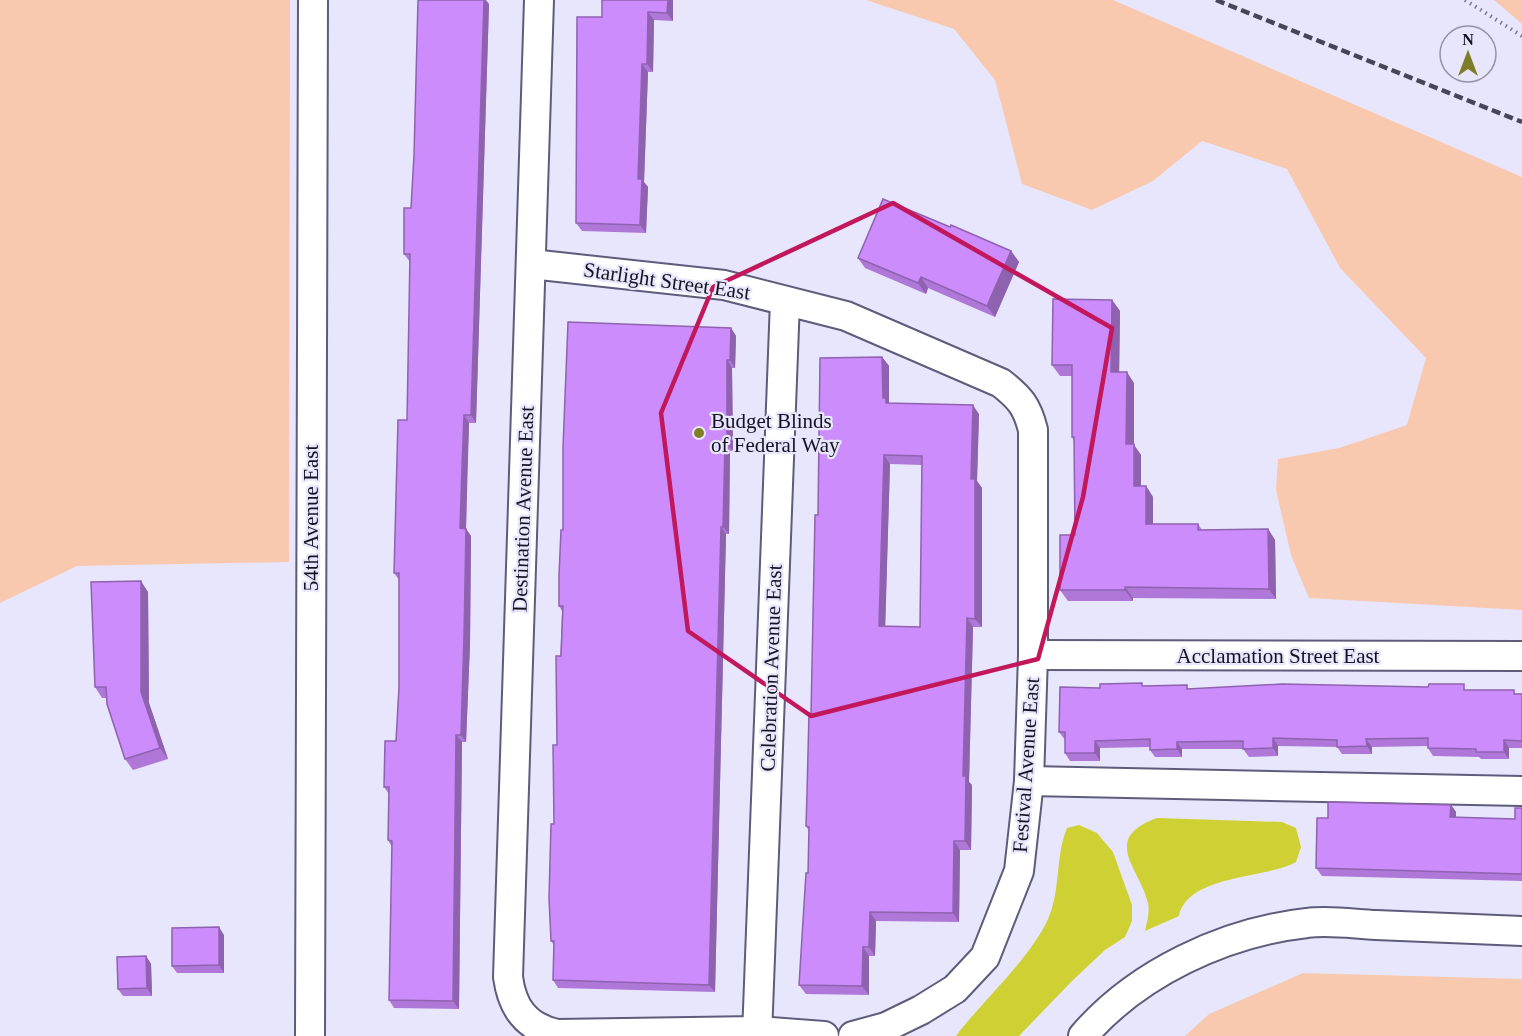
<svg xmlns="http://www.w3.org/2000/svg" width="1522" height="1036" font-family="'Times New Roman',serif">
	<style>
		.green { fill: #f9c9af }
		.water { fill: #cfd033 }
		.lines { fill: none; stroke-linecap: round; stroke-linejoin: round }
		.minor-casing { stroke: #5f5b7b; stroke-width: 32 }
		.path { stroke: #7a788a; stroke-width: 4; stroke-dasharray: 1.5 4.5; stroke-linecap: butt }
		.minor { stroke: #fff; stroke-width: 28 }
		.rail { stroke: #484656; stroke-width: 4.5; stroke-dasharray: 9 4.5; stroke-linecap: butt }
		.wall { fill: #af78d8; fill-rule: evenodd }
		.shaded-wall { fill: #8f62b0 }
		.building { fill: #cc8cfb; stroke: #8f62b0; stroke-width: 1.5; fill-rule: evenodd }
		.marked { fill: none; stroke: #c2185b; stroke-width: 4.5; stroke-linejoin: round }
		.poi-dot { fill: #7d7e27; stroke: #e8e6fd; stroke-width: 2 }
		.labels { text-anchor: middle; stroke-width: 4.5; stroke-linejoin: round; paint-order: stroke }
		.street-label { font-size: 21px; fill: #151320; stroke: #e8e6fd }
		.poi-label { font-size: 21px; fill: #151320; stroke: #e8e6fd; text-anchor: start }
	</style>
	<rect width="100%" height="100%" fill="#e8e6fd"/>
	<g class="green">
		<path d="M0 0H290L289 562 77 566 0 603Z"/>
		<path d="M866 0H1113L1522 177V610L1309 598 1291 555 1276 490 1278 459 1339 448 1407 425 1426 358 1340 268 1287 169 1202 141 1153 181 1092 210 1022 184 995 80 954 29Z"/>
		<path d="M1494 0H1522V24Z"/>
		<path d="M1303 973 1522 979V1036H1185L1209 1014Z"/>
	</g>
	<g class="water">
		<path d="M1157 818 1282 822 1296 828 1301 847 1296 862C1266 879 1188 874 1179 916L1145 931C1147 922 1150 912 1148 903 1140 868 1100 839 1157 818Z"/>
		<path d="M1079 825 1097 833 1113 852 1132 905V921L1125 937 1105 950 1072 981 1019 1036H956C983 1000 1030 959 1048 919 1061 890 1055 857 1067 828Z"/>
	</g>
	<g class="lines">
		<defs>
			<g id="minor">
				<path d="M539 0 508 977C512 1007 525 1027 557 1034L757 1031 824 1036"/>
				<path d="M531 264 724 285 846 316 1001 383C1020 398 1027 406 1033 430V655L1029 781 1019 871 985 957 955 989 921 1010 886 1027 853 1036"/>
				<path d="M1033 655 1522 656"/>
				<path d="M1029 781 1522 791"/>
				<path d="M310 1036 313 0"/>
				<path d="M757 1036 785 301"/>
				<path d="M1083 1036C1137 973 1225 932 1307 923 1329 920 1354 924 1376 925 1424 927 1473 929 1522 931"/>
			</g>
		</defs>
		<use href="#minor" class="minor-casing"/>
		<path class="path" d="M1465 0 1522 36"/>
		<use href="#minor" class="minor"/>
		<path class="rail" d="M1216 0 1522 122"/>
	</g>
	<g class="wall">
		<path d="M673 0V21L654 20 653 72H648L644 182 648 187 646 233 582 231 576 223 602 17Z"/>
		<path d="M489 4 476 423H469L467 476 466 529 471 536 470 644 466 742H462L459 1009 394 1008 389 1000 392 847 388 840 389 794 384 787 396 741 399 687V580L394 573 407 420 410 262 404 254 411 208Z"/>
		<path d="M950 227 1011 251 1019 262 995 317 928 288 926 294 865 268 858 258Z"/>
		<path d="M1112 300 1120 311 1119 372 1134 383V445L1141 455V486H1146L1153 497V524H1198L1202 530 1268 529 1275 540 1276 599 1133 598V601H1068L1060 590 1075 535 1074 441 1072 437V376H1060L1052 365Z"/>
		<path d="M731 328 736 336 735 368H732L733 451H730L729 534H726L715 992 558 988 553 980 554 945 551 941 554 824 562 611 559 606 563 530Z"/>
		<path d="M882 357 889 366V403L979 414 977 481 982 488V627H973L969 782 972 785 971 850H960L959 922 876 921 875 956H869V995L806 994 799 985 808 873 809 831 806 826 811 714 818 515ZM890 464 922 465 920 627 885 626Z"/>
		<path d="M148 592 149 703 168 759 133 770 125 759 106 698H102L95 687Z"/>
		<path d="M1144 686 1189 689 1468 690 1522 694V748H1509V759H1481L1479 757 1433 756 1428 748V746L1372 747V754H1342L1337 747 1278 746V756L1249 757 1243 749H1182V757H1155L1150 750V747L1100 748V761H1070L1065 753V740L1059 732 1100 688Z"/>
		<path d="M1451 805 1456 812V817L1515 819 1522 808V881L1322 876 1316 868 1328 818Z"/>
		<path d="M224 935V973H177L172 966Z"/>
		<path d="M146 956 151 964 152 996H123L118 989Z"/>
	</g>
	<g class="shaded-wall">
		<path d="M484 0H486L489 4 476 423 471 415Z"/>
		<path d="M668 0H673V21L667 13Z"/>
		<path d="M648 12 654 20 653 72 647 64Z"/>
		<path d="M642 64 648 72 644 182 648 187 646 233 640 225 638 179Z"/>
		<path d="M1011 251 1019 262 995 317 987 306Z"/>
		<path d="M921 277 928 288 926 294 918 283Z"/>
		<path d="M1112 300 1120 311 1119 383 1111 372Z"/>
		<path d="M731 328 736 336 735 368 730 360Z"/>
		<path d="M882 357 889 366V402L892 412 883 398Z"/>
		<path d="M727 360 732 368 733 451 727 444Z"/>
		<path d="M1127 372 1134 383V445L1141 455V497L1134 486 1126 444Z"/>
		<path d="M973 405 979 414 977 481 982 488V627L975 619 971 479Z"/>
		<path d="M464 415 469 423 466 529 471 536 470 644 466 742 461 735 460 528Z"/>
		<path d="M725 444 730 451 729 534 723 527Z"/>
		<path d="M884 455 890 464 885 635 879 626Z"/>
		<path d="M1146 486 1153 497V534L1146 524Z"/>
		<path d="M721 527 726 534 715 992 709 985Z"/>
		<path d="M1268 529 1275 540 1276 599 1269 589Z"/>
		<path d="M141 581 148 592 149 703 168 759 160 748 141 692Z"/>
		<path d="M1125 587 1133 598V601L1125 590Z"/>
		<path d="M967 618 973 627 969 782 972 785 971 850 965 841 963 776Z"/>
		<path d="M456 735 462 742 459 1009 453 1001Z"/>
		<path d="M1273 738 1278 746V756L1273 748Z"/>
		<path d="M1366 739 1372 747V754L1367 746Z"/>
		<path d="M1504 740 1509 748V759L1504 752Z"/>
		<path d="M1095 741 1100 748V761L1095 753Z"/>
		<path d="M1177 742 1182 749V757L1177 749Z"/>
		<path d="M1451 805 1456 812V824L1450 817Z"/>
		<path d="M954 841 960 850 959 922 953 913Z"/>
		<path d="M870 912 876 921 875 956 869 947Z"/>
		<path d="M219 927 224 935V973L219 965Z"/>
		<path d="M863 947 869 956V995L862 986Z"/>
		<path d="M146 956 151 964 152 996 147 988Z"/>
	</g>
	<g class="building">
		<path d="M418 0H484L471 415H464L462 468 460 528 466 529 464 636 461 735H456L453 1001 389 1000 392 841 388 840 389 787H384L385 741H396L399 687V573H394L398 420H407L410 254H404V208H411L414 155Z"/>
		<path d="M602 0H668L667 13 648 12 647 64H642L638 179H642L640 225 576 223 577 17H602Z"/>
		<path d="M883 199 950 227 951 225 1011 251 987 306 921 277 918 283 858 258Z"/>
		<path d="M1053 299 1112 300 1111 372H1127L1126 444H1134V486H1146V524H1198V530L1268 529 1269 589 1125 587V590H1060V535H1075L1074 437H1072V365H1052Z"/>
		<path d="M568 322 731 328 730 360H727V444H725L723 527H721L709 985 553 980 554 941H551L549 898 551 824H554L553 745H557L556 656H561L563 606H559V575L561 530H563V447Z"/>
		<path d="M882 357 883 398H886V403L973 405 971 479H975V619L967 618 963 776H966L965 841H954L953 913 870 912 869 947H863L862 986 799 985 806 873H808L809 827 806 826 807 793 809 713 811 714 815 515H818L820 358ZM884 455 922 456 920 627 879 626Z"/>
		<path d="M141 581V692L160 748 125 759 107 704 106 687H95L91 582Z"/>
		<path d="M1142 683V686L1187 685V689L1282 684 1428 687 1429 684H1464V690H1514V694H1522V741L1504 740V752H1476V749L1428 748V738L1366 739 1367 746 1337 747V740L1273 738V748L1243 749V741L1177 742V749L1150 750V739L1095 741V753H1065V732H1059L1060 687 1100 688V684Z"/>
		<path d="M1328 802 1451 805 1450 817 1515 819V808H1522V874L1316 868 1317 818H1328Z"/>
		<path d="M219 927V965L172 966V928Z"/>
		<path d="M146 956 147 988 118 989 117 957Z"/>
	</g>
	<path class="marked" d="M893 203 1112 328 1083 497 1038 659 811 716 688 631 661 413 713 287Z"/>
	<circle class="poi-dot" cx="699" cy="433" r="6"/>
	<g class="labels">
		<g class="street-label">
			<text transform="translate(667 281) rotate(8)" y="7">Starlight Street East</text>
			<text transform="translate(523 509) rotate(-88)" y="7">Destination Avenue East</text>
			<text transform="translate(311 518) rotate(-90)" y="7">54th Avenue East</text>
			<text x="1278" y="663">Acclamation Street East</text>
			<text transform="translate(771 668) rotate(-88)" y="7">Celebration Avenue East</text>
			<text transform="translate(1026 765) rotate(-86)" y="7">Festival Avenue East</text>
		</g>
		<g class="poi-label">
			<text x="711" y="428">Budget Blinds<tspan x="711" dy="24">of Federal Way</tspan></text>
		</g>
	</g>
	<g transform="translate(1468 54)"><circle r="28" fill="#e8e6fd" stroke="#9492a5" stroke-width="1.5"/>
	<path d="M0-4.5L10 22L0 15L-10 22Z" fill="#7d7e27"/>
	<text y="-9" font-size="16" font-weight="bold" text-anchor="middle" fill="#151320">N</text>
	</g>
</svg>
